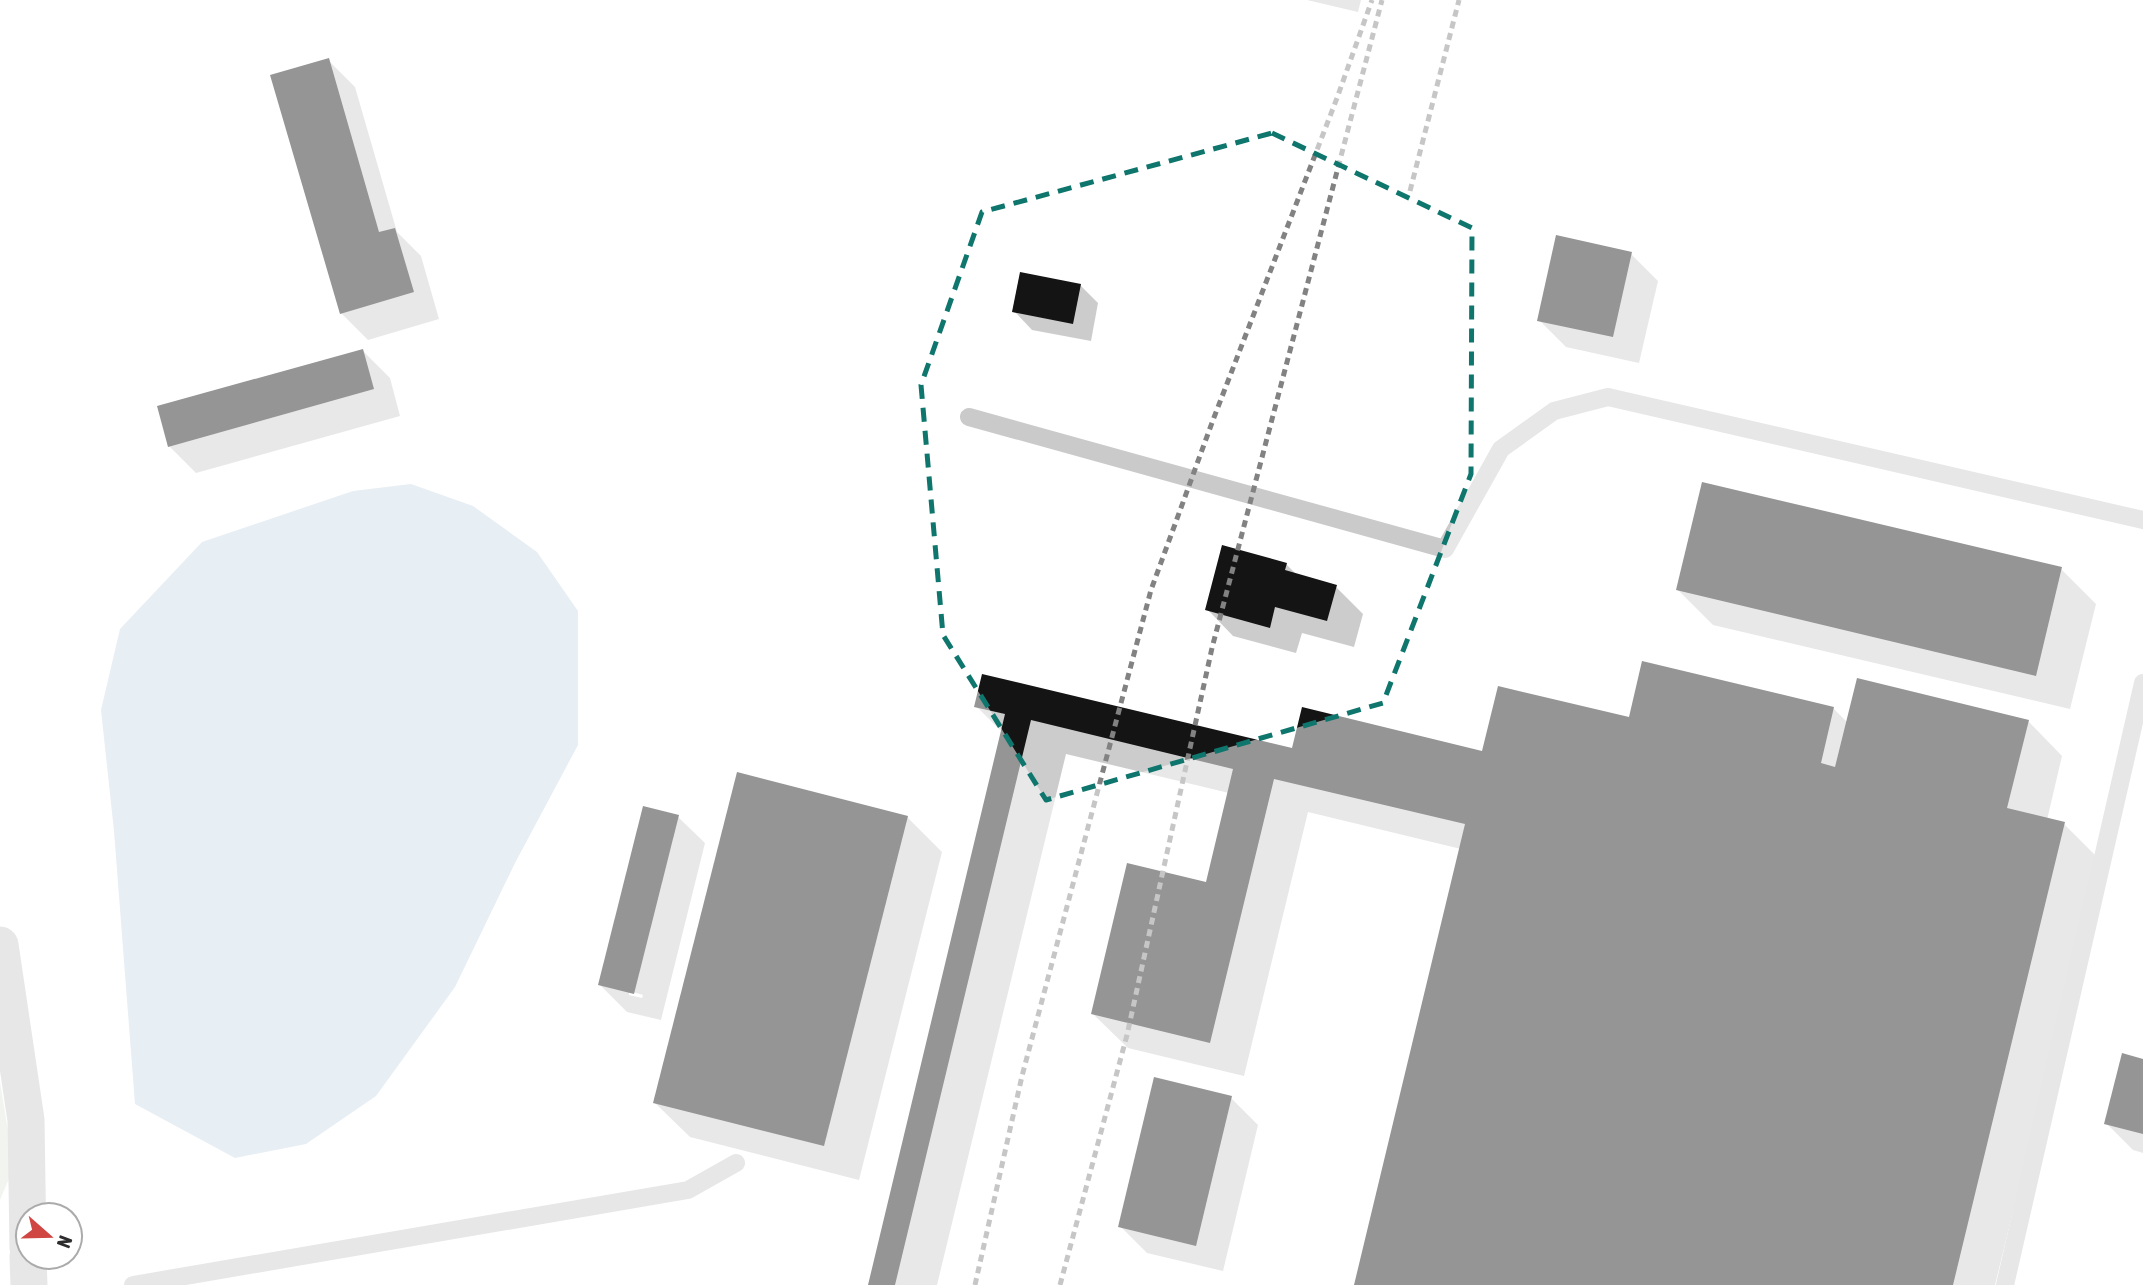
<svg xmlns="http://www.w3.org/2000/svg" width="2143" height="1285" font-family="'Asap Condensed',sans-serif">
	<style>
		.green { fill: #e2e9dc }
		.water { fill: #cad9e7 }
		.shadow { fill: #0003; fill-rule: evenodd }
		.building { fill: #141414 }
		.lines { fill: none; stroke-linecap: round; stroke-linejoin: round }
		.service { stroke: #cacaca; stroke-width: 18 }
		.minor { stroke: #cacaca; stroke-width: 37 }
		.rail { stroke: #828282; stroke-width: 5; stroke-dasharray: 7 5; stroke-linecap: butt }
		.marked { fill: none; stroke: #0f766e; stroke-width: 5; stroke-dasharray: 14 9; stroke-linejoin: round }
	</style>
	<rect width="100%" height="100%" fill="#fff"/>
	<path class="green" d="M0 1082 14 1167 0 1200Z"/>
	<path class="water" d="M411 484 473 506 537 552 578 611V745L515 863 455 987 376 1096 306 1144 235 1158 135 1104 114 831 101 710 120 629 202 542 353 491Z"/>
	<g class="shadow">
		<path d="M1307 0H1361L1358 12Z"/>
		<path d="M328 60 355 87 397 232 421 256 439 319 368 340 341 313Z"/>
		<path d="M1631 254 1658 281 1639 363 1566 347 1539 320Z"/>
		<path d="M1080 285 1098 303 1091 341 1032 330 1014 311Z"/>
		<path d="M363 351 390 378 400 416 196 473 169 446Z"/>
		<path d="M1286 564 1298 576 1336 587 1363 614 1354 647 1302 633 1296 653 1233 636 1207 609Z"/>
		<path d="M2061 569 2096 604 2070 709 1713 625 1678 590Z"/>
		<path d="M1643 663 1834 709 1848 723 2028 721 2062 756 2047 820 2064 824 2099 859 1995 1285H1355L1461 849 1308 812 1244 1076 1128 1048 1093 1014 1207 884 1229 793 1066 754 937 1285H870L1002 732 976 706 1294 750 1483 753 1630 719Z"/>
		<path d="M678 817 705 843 661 1020 627 1012 600 985ZM629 991 643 995 642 998 629 995Z"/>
		<path d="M907 817 942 852 859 1180 690 1137 655 1103Z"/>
		<path d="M2143 1060V1153L2133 1150 2106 1123Z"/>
		<path d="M1231 1098 1258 1125 1223 1271 1147 1253 1120 1226Z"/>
	</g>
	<g class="building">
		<path d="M329 58 379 232 395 228 414 292 340 314 270 75Z"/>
		<path d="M1556 235 1632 252 1613 337 1537 321Z"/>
		<path d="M1020 272 1081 284 1073 324 1012 312Z"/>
		<path d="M363 349 374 389 168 447 157 406Z"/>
		<path d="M1702 482 2062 567 2036 676 1676 590Z"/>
		<path d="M1222 545 1287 563 1285 570 1337 585 1327 621 1275 607 1270 628 1205 610Z"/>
		<path d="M1642 661 1834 707 1821 763 1835 767 1857 678 2029 720 2007 808 2065 822 1953 1285H1354L1465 824 1274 779 1210 1043 1091 1014 1127 863 1206 882 1233 769 1031 720 895 1285H868L1005 714 974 707 982 674 1292 748 1302 707 1482 751 1498 686 1629 717Z"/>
		<path d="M737 772 908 816 824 1146 653 1103Z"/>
		<path d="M643 806 679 815 634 994 598 985Z"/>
		<path d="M2122 1053 2143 1059V1134L2104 1124Z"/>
		<path d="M1154 1077 1232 1096 1196 1246 1118 1227Z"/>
	</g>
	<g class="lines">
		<g class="service">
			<path d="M969 417 1445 549 1501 449 1554 411 1608 397 2143 520"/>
			<path d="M133 1285 688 1190 736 1163"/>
			<path d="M2005 1285 2143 683"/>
		</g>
		<g class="minor">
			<path d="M0 945 26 1120 28 1248"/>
			<path d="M28 1257 29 1285"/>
		</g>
		<g class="rail">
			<path d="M1410 191 1459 0"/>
			<path d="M975 1285 1022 1076 1151 590 1213 420 1337 98 1372 0"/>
			<path d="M1060 1285 1127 1035 1212 648 1382 0"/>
		</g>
	</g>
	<path d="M0 0H2143V1285H0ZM1272 133 1472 228 1471 474 1383 703 1046 800 943 635 921 385 982 212Z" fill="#fff" fill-opacity=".55" fill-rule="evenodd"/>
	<path class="marked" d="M1272 133 1472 228 1471 474 1383 703 1046 800 943 635 921 385 982 212Z"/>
	<g transform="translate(49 1236) rotate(110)"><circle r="33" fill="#ffffff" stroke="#ababab" stroke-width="2"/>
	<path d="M0-5L12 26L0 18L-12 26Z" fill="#d04643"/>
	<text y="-10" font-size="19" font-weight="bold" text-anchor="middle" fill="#2d2d2d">N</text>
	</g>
</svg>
